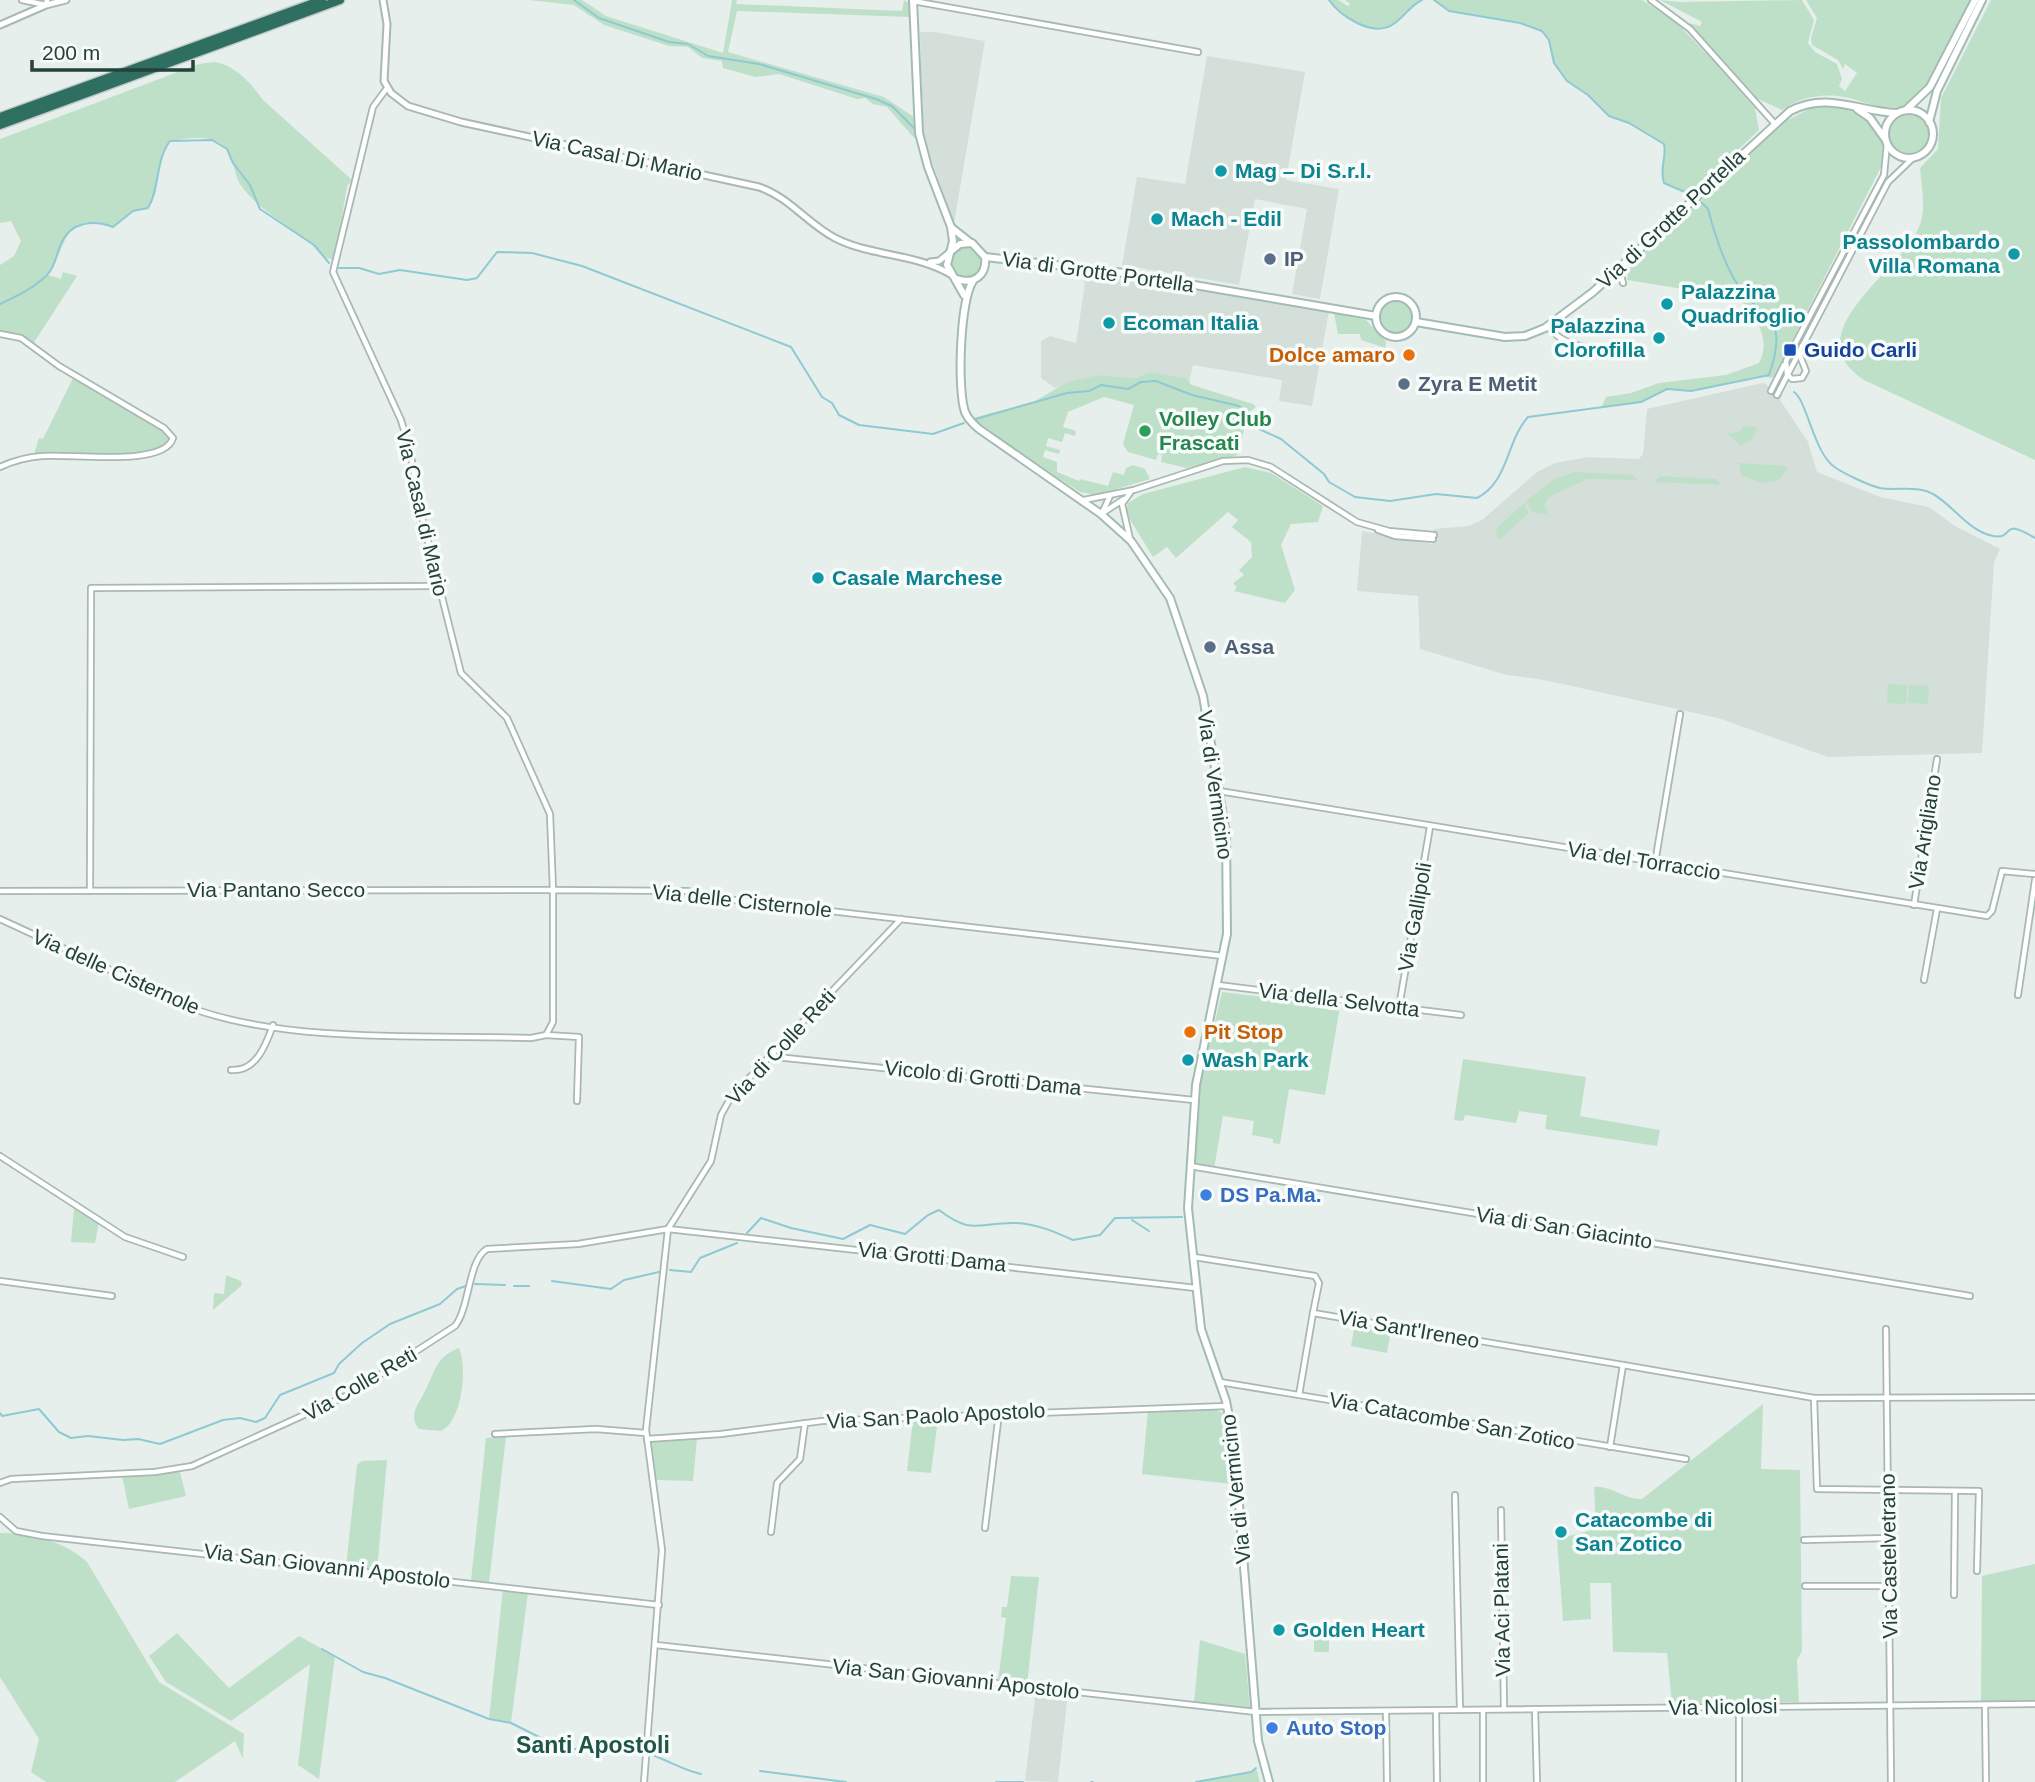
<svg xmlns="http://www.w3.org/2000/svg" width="2035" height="1782" font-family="Helvetica,sans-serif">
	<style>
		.built { fill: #d4dfda }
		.green { fill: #bfe0c8 }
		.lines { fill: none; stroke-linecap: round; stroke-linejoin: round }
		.stream { stroke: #8ec9d4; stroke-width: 2 }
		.minor-casing { stroke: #a8b8b2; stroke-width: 8 }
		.tertiary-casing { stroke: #a8b8b2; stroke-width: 9 }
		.secondary-casing { stroke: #a4bbb3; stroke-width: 10 }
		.motorway-casing { stroke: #c2cac8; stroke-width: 11 }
		.minor { stroke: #fff; stroke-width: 4.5 }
		.tertiary { stroke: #fff; stroke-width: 5 }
		.secondary { stroke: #fff; stroke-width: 6 }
		.motorway { stroke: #2f6f62; stroke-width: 8 }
		.culture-dot { fill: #0f9aa8; stroke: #f7fbf9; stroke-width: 2.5 }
		.service-dot { fill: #5c6f8a; stroke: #f7fbf9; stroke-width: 2.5 }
		.transit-dot { fill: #1a4fb4; stroke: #f7fbf9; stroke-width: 2.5 }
		.food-dot { fill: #e8710a; stroke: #f7fbf9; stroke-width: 2.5 }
		.leisure-dot { fill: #2e9e5b; stroke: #f7fbf9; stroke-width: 2.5 }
		.shop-dot { fill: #3f7fe0; stroke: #f7fbf9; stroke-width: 2.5 }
		.labels { text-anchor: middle; stroke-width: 7; stroke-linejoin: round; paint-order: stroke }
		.street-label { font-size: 21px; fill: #24423a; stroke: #f7fbf9 }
		.culture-label { font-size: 21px; font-weight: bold; fill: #0d838f; stroke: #f7fbf9; text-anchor: start }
		.service-label { font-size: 21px; font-weight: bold; fill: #4e5e75; stroke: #f7fbf9; text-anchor: start }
		.transit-label { font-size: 21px; font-weight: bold; fill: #164399; stroke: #f7fbf9; text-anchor: start }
		.food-label { font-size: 21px; font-weight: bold; fill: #c56008; stroke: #f7fbf9; text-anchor: end }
		.leisure-label { font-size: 21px; font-weight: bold; fill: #27864d; stroke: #f7fbf9; text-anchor: start }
		.shop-label { font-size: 21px; font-weight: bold; fill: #366cbe; stroke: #f7fbf9; text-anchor: start }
		.neighbourhood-label { font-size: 23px; font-weight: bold; fill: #1f5548; stroke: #f7fbf9 }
	</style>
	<rect width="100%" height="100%" fill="#e6efeb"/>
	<g class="built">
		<path d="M920 32H935L985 41 954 223 923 136Z"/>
		<path d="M1207 56 1305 72 1286 180 1339 189 1320 299 1292 294 1307 209 1255 199 1239 285 1122 265 1137 177 1185 184Z"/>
		<path d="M1074 269 1329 311 1312 406 1279 401 1282 380 1193 365 1189 383 1149 372 1136 378 1098 375 1055 388 1041 378V341L1050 336 1076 343 1085 283Z"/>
		<path d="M1763 383 1783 394 1780 400 1808 442 1817 472 1880 497 1929 507 1955 526 2000 549 1994 562 1982 753 1828 757 1718 718 1544 680 1507 675 1420 649 1418 596 1357 591 1362 531 1432 544 1434 529 1469 526 1482 520 1537 472 1555 463 1588 457 1639 459 1643 454 1647 409Z"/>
		<path d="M1036 1690 1068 1693 1058 1782 1025 1781Z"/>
	</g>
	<g class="green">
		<path d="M529 0H582L606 16 723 53 732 0H737L736 4 902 11 904 0 910 4V17L737 11 728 52 884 97 914 117 915 139 887 107 873 104 865 98 857 99 779 74 755 77 723 68 722 61 702 58 688 47 669 46 604 25 574 5Z"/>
		<path d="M1329 0H1338L1348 6 1350 4 1345 0H1422C1409 6 1404 18 1392 25 1372 37 1340 16 1329 0Z"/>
		<path d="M1434 0H1642L1675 21 1720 68 1755 108 1759 130 1690 195 1664 183C1659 168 1667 158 1664 144L1629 123 1609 116 1588 95 1567 81 1554 63 1549 40 1542 31 1520 23 1449 11Z"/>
		<path d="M1660 0 1679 2 1802 0 1814 20 1808 43 1815 52 1837 64 1842 79 1839 86 1845 91 1857 73 1845 64 1843 69 1838 60 1812 45 1811 38 1817 18 1806 0H1971C1958 25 1937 76 1919 95 1894 120 1871 102 1844 97 1821 93 1801 97 1782 110L1758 99 1689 23 1700 26 1702 22Z"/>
		<path d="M1991 0H2035V460L1864 380C1792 333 1903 270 1919 227 1927 208 1921 187 1920 168L1938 149 1941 98Z"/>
		<path d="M214 62C234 64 252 84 263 100L352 180 347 186 335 260 325 258C300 228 263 217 240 184 231 170 237 149 213 140 201 136 182 139 170 141 155 161 160 189 148 208L133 211 113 227C63 208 67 248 48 275L61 279 63 272 77 276 33 344 19 333 0 332V265L14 256 21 241 11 221 0 223V139L199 64Z"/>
		<path d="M1830 106C1861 109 1885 128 1884 161L1773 378 1759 376 1691 391 1667 389 1641 402 1601 408 1606 397 1631 393 1659 383 1726 375 1759 363C1772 337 1755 317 1739 298L1627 280 1629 267 1786 121 1811 108Z"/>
		<circle cx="1909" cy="134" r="21"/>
		<circle cx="966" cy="263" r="16"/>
		<circle cx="1397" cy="317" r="16"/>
		<path d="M1334 313 1366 320 1386 342 1385 348 1361 340 1360 334H1338Z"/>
		<path d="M1149 372 1185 378 1192 385 1253 404 1256 407 1248 413 1238 455 1187 468 1161 462 1162 455 1158 454 1156 460 1128 452 1123 444 1134 405 1104 397 1068 412 1063 427 1076 431 1075 436 1065 433 1062 442 1048 438 1046 446 1060 450 1059 454 1045 450 1043 457 1057 462V472L1079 481 1080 479 1108 486 1113 472 1124 475 1126 468 1133 465 1145 469 1150 479 1097 495 1080 492 991 435 973 418 1035 401 1068 382 1098 375 1136 378Z"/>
		<path d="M73 378 167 434 170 440C134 474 77 444 34 454L39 438 43 439Z"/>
		<path d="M1744 426 1757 427C1756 437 1750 442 1740 445L1727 433 1739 432Z"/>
		<path d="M1739 463 1786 466 1788 469 1779 480 1761 483 1741 475Z"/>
		<path d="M1245 467 1271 473 1323 506 1318 522 1291 524 1281 545 1295 590 1285 603 1234 591 1237 587 1233 583 1244 575 1239 570 1252 557 1251 542 1232 527 1238 520 1228 512 1176 558 1167 547 1153 557 1126 513 1128 503 1143 494Z"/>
		<path d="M1575 472 1632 475 1638 480 1587 479 1549 497 1544 505 1548 515 1532 512 1526 501 1554 479Z"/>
		<path d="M1660 476 1716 479 1722 485 1654 482Z"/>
		<path d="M1524 503 1529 513 1498 541 1496 529Z"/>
		<path d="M1888 684 1907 685 1906 704 1887 703Z"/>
		<path d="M1909 685 1929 686 1928 704 1908 703Z"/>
		<path d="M1222 992 1340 1006 1325 1095 1289 1089 1280 1144 1273 1143V1139L1252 1135 1254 1121 1223 1116 1214 1169 1194 1163 1199 1088Z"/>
		<path d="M1463 1059 1586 1077 1580 1116 1660 1130 1657 1146 1545 1129 1547 1115 1519 1111 1516 1123 1465 1115 1463 1121 1454 1120Z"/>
		<path d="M74 1209 99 1222 95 1243 71 1242Z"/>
		<path d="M226 1275 241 1281 242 1285 213 1310 214 1293 224 1294Z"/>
		<path d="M1355 1323 1391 1330 1387 1353 1351 1346Z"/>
		<path d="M459 1348C468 1367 462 1422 441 1431L419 1429C407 1414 420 1403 426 1389 436 1369 436 1357 459 1348Z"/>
		<path d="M1763 1404 1761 1469 1800 1470 1802 1651 1797 1660 1799 1702 1672 1703 1667 1653 1613 1652 1611 1583H1590L1591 1619 1563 1621 1557 1539 1596 1529 1594 1487C1611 1485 1624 1500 1642 1499Z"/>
		<path d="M1209 1407 1226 1414 1232 1484 1142 1474 1148 1410Z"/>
		<path d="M938 1419 931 1473 907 1471 913 1420Z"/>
		<path d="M506 1436 489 1583 471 1581 486 1438Z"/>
		<path d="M697 1438 693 1481 655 1480 649 1444 655 1440Z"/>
		<path d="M387 1460 377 1570 346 1567 357 1465 362 1461Z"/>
		<path d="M180 1472 186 1496 129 1509 122 1476Z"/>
		<path d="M0 1533C30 1533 64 1541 87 1562L159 1682 244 1734 243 1759 235 1741 175 1782H46L31 1772 39 1739 0 1677Z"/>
		<path d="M2035 1564V1700L1981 1702 1982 1576Z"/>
		<path d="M1011 1576 1039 1577 1027 1685 998 1682 1006 1618 1001 1617 1002 1607H1007Z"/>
		<path d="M503 1589 528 1592 511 1723 489 1719Z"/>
		<rect x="1314" y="1623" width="15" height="29"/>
		<path d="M177 1633 229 1688 299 1636 335 1656 319 1779 298 1765 310 1664 231 1721 166 1682 149 1656Z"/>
		<path d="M1200 1640 1245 1654 1250 1708 1194 1703Z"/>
		<path d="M1256 1768 1260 1782H1196L1251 1772Z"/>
	</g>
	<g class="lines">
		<g class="stream">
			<path d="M574 0 599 18 669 42 688 44 708 56 759 64 876 99 892 106 914 128"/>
			<path d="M1329 0C1340 16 1372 37 1392 25 1404 18 1409 6 1422 0"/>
			<path d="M1434 0 1449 11 1520 23 1542 31 1549 40 1554 63 1567 81 1588 95 1609 116 1629 123 1664 144C1667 158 1659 168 1664 183L1687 193"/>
			<path d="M339 268H359L379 274 400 270 467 280 477 278 497 252 532 253 582 266 791 347 822 397 832 403 839 415 859 425 933 434 964 423"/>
			<path d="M0 304C17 296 34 288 47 275 56 266 56 254 61 244 70 222 93 219 113 227L133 211 148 208C160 189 155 161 170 141L212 140 227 149 233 163 250 185 260 209 314 245 329 263"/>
			<path d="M1794 392C1807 400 1814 455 1836 468 1845 474 1870 486 1880 488 1896 491 1918 485 1933 494 1953 505 1968 531 1993 536 2016 540 1999 516 2035 538"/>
			<path d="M976 419 1067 393 1089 391 1101 385 1128 389 1141 382 1156 381 1192 395 1239 406 1252 416 1259 429 1281 439 1324 474 1329 482 1355 497 1390 501 1436 494 1477 498C1509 482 1506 441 1528 417L1641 402 1667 389 1691 391 1769 375C1792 309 1757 322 1733 277 1721 255 1714 232 1708 209L1702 203"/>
			<path d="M1132 1220 1149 1231"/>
			<path d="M747 1233 761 1218 791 1228 843 1239 870 1225 905 1234 928 1215 939 1210C973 1236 978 1222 1016 1223 1037 1224 1055 1232 1073 1240L1100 1235 1115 1218 1182 1217"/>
			<path d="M670 1270 691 1272 700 1258 737 1243"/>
			<path d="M552 1281 611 1289 624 1280 659 1272"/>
			<path d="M475 1284 505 1285"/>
			<path d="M514 1286H529"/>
			<path d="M0 1413 2 1416 39 1409 59 1432 71 1438 88 1436 123 1440 138 1439 160 1444 223 1420 240 1418 256 1422 265 1418 280 1395 334 1373 339 1364 362 1343 390 1324 440 1304 457 1289 466 1286"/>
			<path d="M322 1649 363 1672 385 1678 489 1719 511 1723 545 1740 578 1750 644 1754"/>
			<path d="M650 1754C669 1761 683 1770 701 1774"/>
			<path d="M760 1771 846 1782"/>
			<path d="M996 1782H1023"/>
			<path d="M1091 1782H1093"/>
			<path d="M1196 1782 1251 1772 1256 1768"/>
		</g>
		<defs>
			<g id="minor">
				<path d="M22 0 46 5 47 0"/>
				<path d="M1651 0 1690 29 1775 124"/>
				<path d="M913 1 1198 52"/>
				<path d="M1619 268 1623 283"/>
				<path d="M1548 327C1564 346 1584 347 1608 351"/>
				<path d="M0 334 21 338 59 366 164 428 173 438C164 468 68 453 42 456 28 457 13 461 0 467"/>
				<path d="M1802 346 1800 356 1806 371 1802 378 1792 379 1787 374 1786 361 1884 175 1887 143"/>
				<path d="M1771 391 1784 365"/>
				<path d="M1777 395 1888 182 1914 157"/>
				<path d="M1084 500 1134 490 1223 461 1248 460 1271 467 1357 522 1389 531 1434 535"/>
				<path d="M1102 513 1110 496"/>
				<path d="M1101 514 1124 499"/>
				<path d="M1378 530 1395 536 1433 539"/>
				<path d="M1130 539 1122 504 1130 493"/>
				<path d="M1219 791 1987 916 1992 911 2002 871 2035 874"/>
				<path d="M1655 863 1680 714"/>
				<path d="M0 891 553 890 550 814 507 718 461 673 419 505 410 450 401 420 333 272 373 107 387 88"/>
				<path d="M90 891 91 588 438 586"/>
				<path d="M1914 905 1937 759"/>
				<path d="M0 919 197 1010C292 1043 429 1035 531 1038L546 1035 553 1022V890L688 891 708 897 1223 956"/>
				<path d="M1924 980 1937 909"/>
				<path d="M1218 985 1461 1015"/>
				<path d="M2018 995 2035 880"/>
				<path d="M1399 1007 1430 827"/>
				<path d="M546 1035 579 1037 577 1101"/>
				<path d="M772 1053 776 1057 1194 1100"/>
				<path d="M231 1070C256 1072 266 1045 273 1025"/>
				<path d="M0 1156 125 1237 183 1257"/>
				<path d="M1190 1166 1970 1296"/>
				<path d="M1194 1257 1315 1276 1319 1283 1313 1313 1623 1365"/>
				<path d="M0 1281 112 1296"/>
				<path d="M1886 1329 1891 1782"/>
				<path d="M1220 1382 1686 1459"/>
				<path d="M1299 1395 1313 1313"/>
				<path d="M1814 1398 1817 1489 1979 1491 1977 1571"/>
				<path d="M495 1434 596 1429 646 1433"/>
				<path d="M647 1439 721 1434 822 1421 1227 1406"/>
				<path d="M1610 1447 1623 1365 1814 1398 2035 1397"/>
				<path d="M0 1483 11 1479 155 1472 192 1466 350 1394 455 1326C470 1307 468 1260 487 1249L578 1244 668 1229 1196 1288"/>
				<path d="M1455 1495 1460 1710"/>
				<path d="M1501 1510 1504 1709"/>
				<path d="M0 1517 16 1531 42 1536 659 1605"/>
				<path d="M985 1528 999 1413"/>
				<path d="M771 1532 777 1483 800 1459 805 1423"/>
				<path d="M1804 1540 1890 1538"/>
				<path d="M1805 1586H1890"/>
				<path d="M1954 1595 1955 1491"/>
				<path d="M656 1645 1256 1712 2035 1704"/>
				<path d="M1985 1705 1986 1781"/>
				<path d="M1739 1707V1782"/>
				<path d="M1535 1709 1537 1782"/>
				<path d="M1436 1711 1437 1782"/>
				<path d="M1483 1711V1782"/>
				<path d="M1386 1712 1387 1782"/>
				<path d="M644 1782 662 1550 646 1430 668 1229 711 1161 721 1115 731 1097 901 919"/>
			</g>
			<g id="tertiary">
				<path d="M383 0 387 24 384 81 391 93 408 106 461 122 759 187C789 197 808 224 835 238 872 257 916 253 952 275"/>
				<path d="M0 25 46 5 66 0"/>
				<path d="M930 262 939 261 950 252"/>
			</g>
			<g id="secondary">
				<path d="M913 0 919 133 928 167 951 227 953 241 947 265 964 295"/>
				<path d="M1857 109 1870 118 1885 139"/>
				<path d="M1906 110 1930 87 1975 0"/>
				<circle cx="1909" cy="134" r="24"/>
				<path d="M1929 122 1937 91 1982 0"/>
				<path d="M952 228 971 243"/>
				<path d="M950 252 960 244 972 243 985 257C987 275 974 285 957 279"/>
				<path d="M985 257 1124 273 1376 316"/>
				<path d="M973 281C960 300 957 389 965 412 968 419 973 424 979 429L1101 514 1131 541 1170 598 1203 696 1226 834 1227 934 1196 1085 1188 1208 1201 1329 1226 1401 1234 1443 1258 1741 1269 1782"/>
				<circle cx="1396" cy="317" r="20"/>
				<path d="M1416 322 1505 337 1525 336 1545 328 1593 292 1790 111C1828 91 1859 112 1897 113"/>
			</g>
			<g id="motorway">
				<path d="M0 117 322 0"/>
				<path d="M0 125 340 0"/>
			</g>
		</defs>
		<use href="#minor" class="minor-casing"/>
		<use href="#tertiary" class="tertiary-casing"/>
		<use href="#secondary" class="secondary-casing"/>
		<use href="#motorway" class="motorway-casing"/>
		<use href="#minor" class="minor"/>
		<use href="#tertiary" class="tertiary"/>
		<use href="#secondary" class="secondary"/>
		<use href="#motorway" class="motorway"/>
	</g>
	<g class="culture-dot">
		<circle cx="1221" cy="171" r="7"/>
		<circle cx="1157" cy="219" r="7"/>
		<circle cx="2014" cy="254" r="7"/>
		<circle cx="1667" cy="304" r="7"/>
		<circle cx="1109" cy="323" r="7"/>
		<circle cx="1659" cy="338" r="7"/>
		<circle cx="818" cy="578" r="7"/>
		<circle cx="1188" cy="1060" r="7"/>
		<circle cx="1561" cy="1532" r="7"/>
		<circle cx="1279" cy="1630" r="7"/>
	</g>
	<g class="service-dot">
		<circle cx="1270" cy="259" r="7"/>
		<circle cx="1404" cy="384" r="7"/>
		<circle cx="1210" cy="647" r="7"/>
	</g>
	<rect class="transit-dot" x="1783" y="343" width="14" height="14" rx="3.5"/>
	<g class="food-dot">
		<circle cx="1409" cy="355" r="7"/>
		<circle cx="1190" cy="1032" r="7"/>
	</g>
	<circle class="leisure-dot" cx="1145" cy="431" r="7"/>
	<g class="shop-dot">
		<circle cx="1206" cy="1195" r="7"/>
		<circle cx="1272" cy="1728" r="7"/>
	</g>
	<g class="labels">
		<g class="street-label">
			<text transform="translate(617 156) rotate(12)" y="7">Via Casal Di Mario</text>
			<text transform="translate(1671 219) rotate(-43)" y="7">Via di Grotte Portella</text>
			<text transform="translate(1098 272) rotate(8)" y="7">Via di Grotte Portella</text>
			<text transform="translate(422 513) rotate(77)" y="7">Via Casal di Mario</text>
			<text transform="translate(1215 785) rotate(82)" y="7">Via di Vermicino</text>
			<text transform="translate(1925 832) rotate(-81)" y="7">Via Arigliano</text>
			<text transform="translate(1644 861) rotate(9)" y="7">Via del Torraccio</text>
			<text x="276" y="897">Via Pantano Secco</text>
			<text transform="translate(742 901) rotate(6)" y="7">Via delle Cisternole</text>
			<text transform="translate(1415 917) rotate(-80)" y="7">Via Gallipoli</text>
			<text transform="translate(116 972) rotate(24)" y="7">Via delle Cisternole</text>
			<text transform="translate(1339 1000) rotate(7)" y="7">Via della Selvotta</text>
			<text transform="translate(781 1047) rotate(-47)" y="7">Via di Colle Reti</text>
			<text transform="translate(983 1078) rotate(6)" y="7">Vicolo di Grotti Dama</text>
			<text transform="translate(1564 1228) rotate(9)" y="7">Via di San Giacinto</text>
			<text transform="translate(932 1257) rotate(6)" y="7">Via Grotti Dama</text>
			<text transform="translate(1409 1329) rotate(10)" y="7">Via Sant'Ireneo</text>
			<text transform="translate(360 1384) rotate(-30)" y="7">Via Colle Reti</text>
			<text transform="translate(936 1416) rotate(-3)" y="7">Via San Paolo Apostolo</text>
			<text transform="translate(1452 1421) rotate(10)" y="7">Via Catacombe San Zotico</text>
			<text transform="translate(1236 1489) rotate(-96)" y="7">Via di Vermicino</text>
			<text transform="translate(1889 1556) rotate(-91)" y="7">Via Castelvetrano</text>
			<text transform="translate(327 1566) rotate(7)" y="7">Via San Giovanni Apostolo</text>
			<text transform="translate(1502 1610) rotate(-91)" y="7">Via Aci Platani</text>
			<text transform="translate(956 1679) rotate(6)" y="7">Via San Giovanni Apostolo</text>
			<text transform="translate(1723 1707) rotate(-1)" y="7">Via Nicolosi</text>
		</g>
		<g class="culture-label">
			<text x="1235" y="178">Mag – Di S.r.l.</text>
			<text x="1171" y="226">Mach - Edil</text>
			<text x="2000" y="249" text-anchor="end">Passolombardo<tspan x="2000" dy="24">Villa Romana</tspan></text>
			<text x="1681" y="299">Palazzina<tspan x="1681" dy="24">Quadrifoglio</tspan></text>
			<text x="1123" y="330">Ecoman Italia</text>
			<text x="1645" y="333" text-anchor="end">Palazzina<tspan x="1645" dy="24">Clorofilla</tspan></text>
			<text x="832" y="585">Casale Marchese</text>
			<text x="1202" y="1067">Wash Park</text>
			<text x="1575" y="1527">Catacombe di<tspan x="1575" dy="24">San Zotico</tspan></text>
			<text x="1293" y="1637">Golden Heart</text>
		</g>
		<g class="service-label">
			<text x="1284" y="266">IP</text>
			<text x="1418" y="391">Zyra E Metit</text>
			<text x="1224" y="654">Assa</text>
		</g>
		<g class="transit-label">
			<text x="1804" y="357">Guido Carli</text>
		</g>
		<g class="food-label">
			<text x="1395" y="362">Dolce amaro</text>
			<text x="1204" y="1039" text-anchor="start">Pit Stop</text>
		</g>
		<g class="leisure-label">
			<text x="1159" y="426">Volley Club<tspan x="1159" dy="24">Frascati</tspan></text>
		</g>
		<g class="shop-label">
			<text x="1220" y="1202">DS Pa.Ma.</text>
			<text x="1286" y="1735">Auto Stop</text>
		</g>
		<g class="neighbourhood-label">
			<text x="593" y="1753">Santi Apostoli</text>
		</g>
	</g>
	<path d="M32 60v10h161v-10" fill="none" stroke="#24423a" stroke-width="3.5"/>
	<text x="42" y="60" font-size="21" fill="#24423a" stroke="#f7fbf9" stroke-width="5" paint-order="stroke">200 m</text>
</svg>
